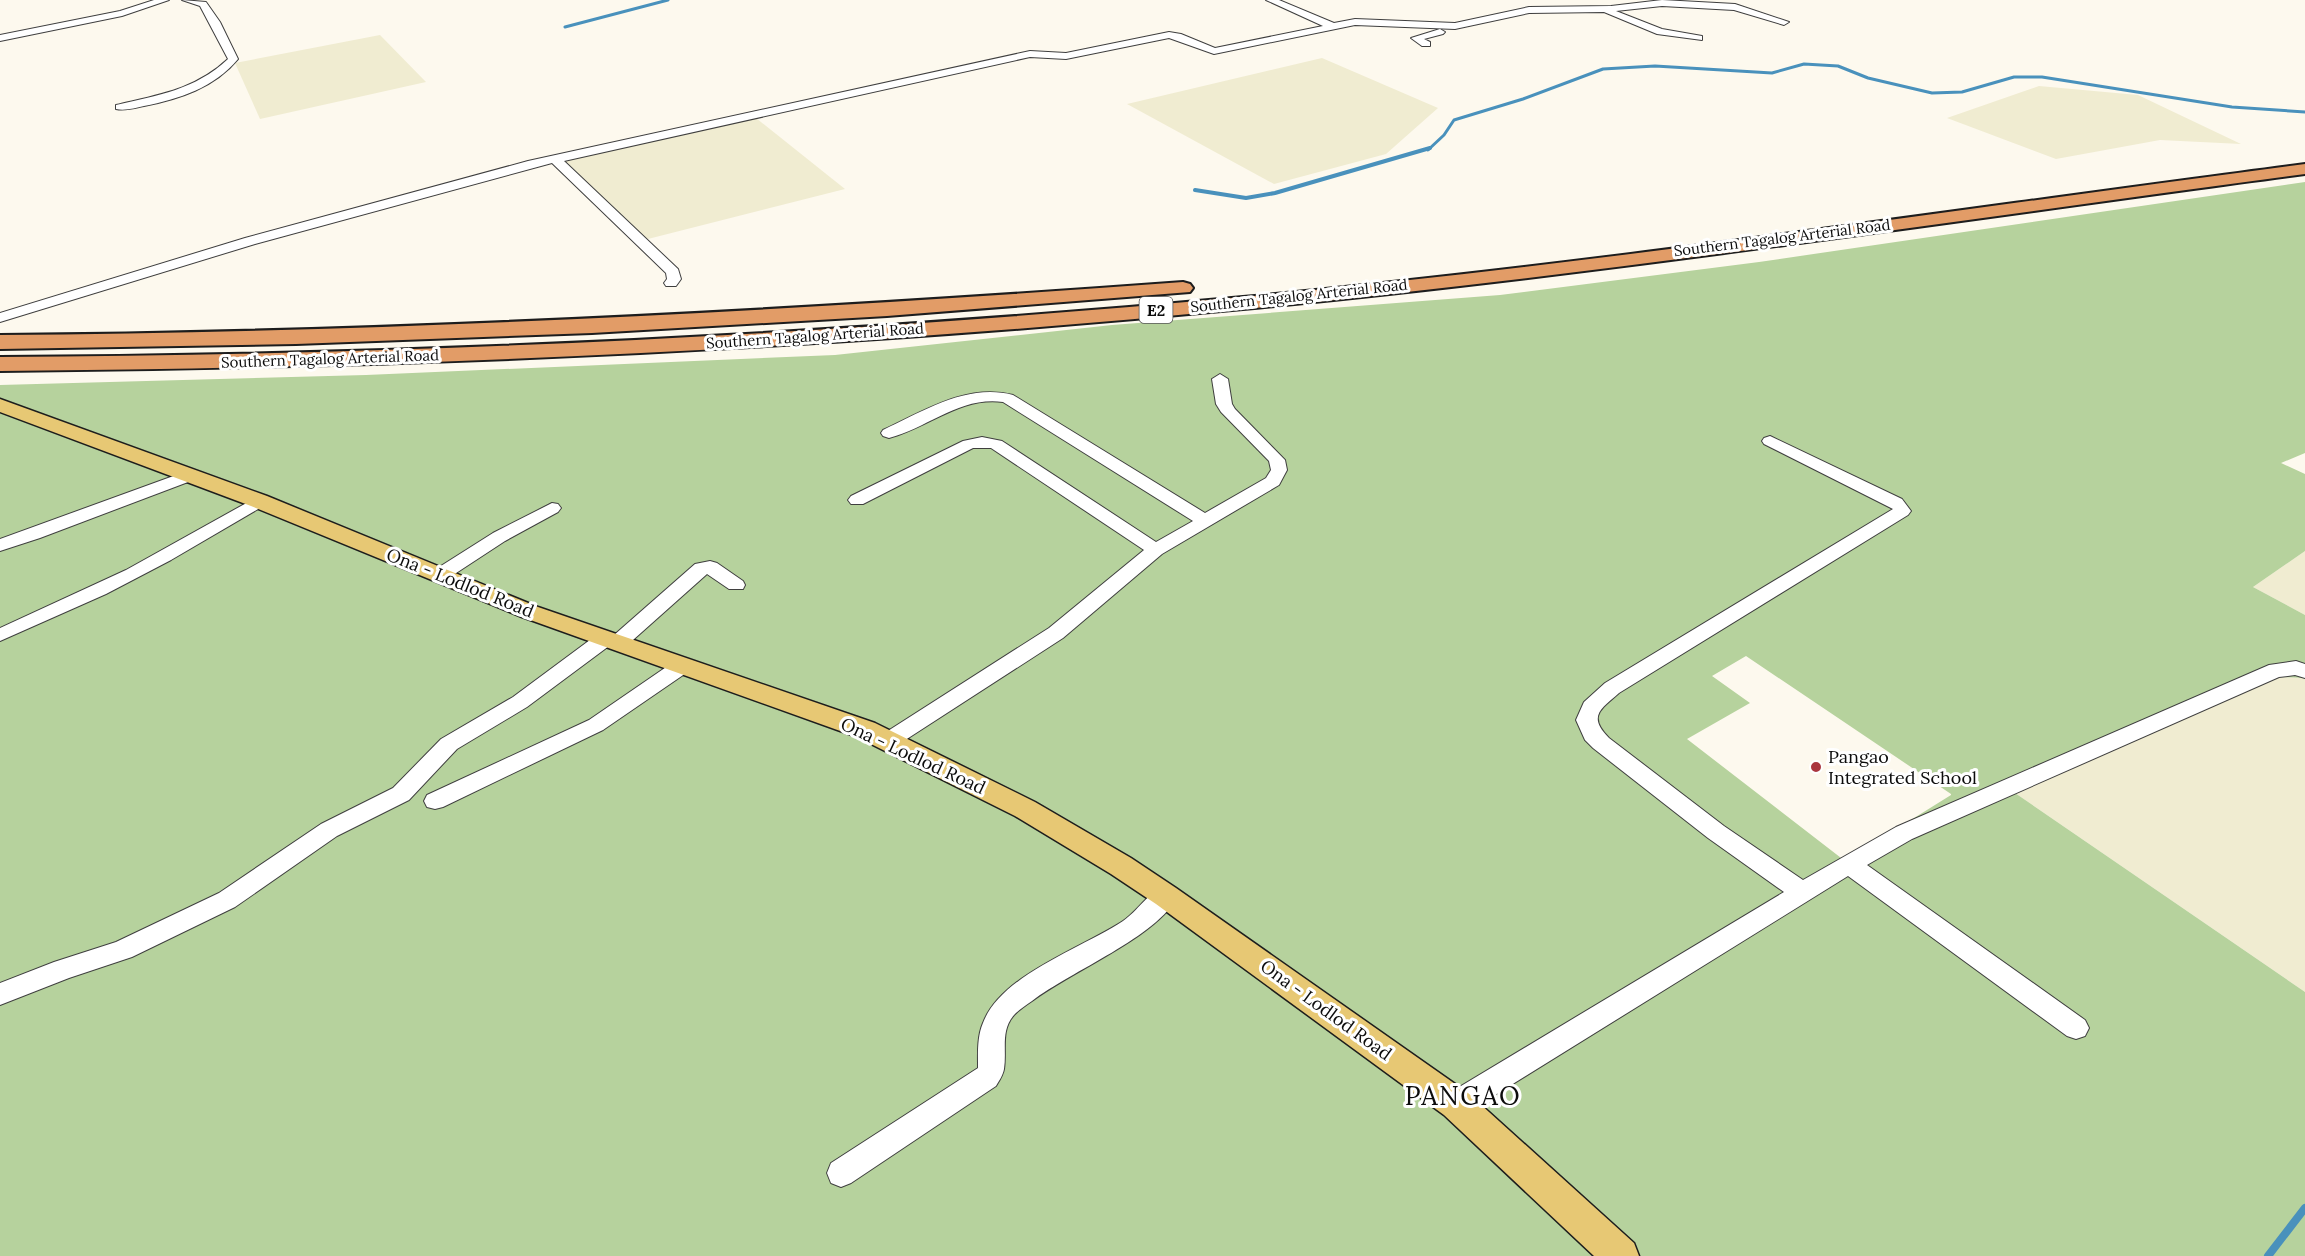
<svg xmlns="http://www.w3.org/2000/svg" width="2305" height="1256" font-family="Lora,serif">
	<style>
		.farmland { fill: #f0ecd1 }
		.forest { fill: #b6d29d; fill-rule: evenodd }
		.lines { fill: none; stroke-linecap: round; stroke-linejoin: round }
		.stream-far2 { stroke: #4991bc; stroke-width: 3 }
		.stream-far1 { stroke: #4991bc; stroke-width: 4 }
		.stream { stroke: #4991bc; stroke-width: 8 }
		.minor-casing { stroke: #3f3f3f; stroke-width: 2 }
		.major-casing { stroke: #1d1d1d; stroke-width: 3 }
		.highway-casing { stroke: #1d1d1d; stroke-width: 4 }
		.minor { fill: #fff; fill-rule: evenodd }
		.major { fill: #e7c874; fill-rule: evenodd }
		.highway { fill: #e29c67; fill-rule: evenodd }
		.poi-dot { fill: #aa363f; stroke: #fff; stroke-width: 2 }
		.labels { text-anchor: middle; stroke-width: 6; stroke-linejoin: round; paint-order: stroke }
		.far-street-label { font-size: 15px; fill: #0c0c0c; stroke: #fff }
		.shield { fill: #fff; stroke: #555; stroke-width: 1.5 }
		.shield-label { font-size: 16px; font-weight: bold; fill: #0c0c0c }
		.street-label { font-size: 18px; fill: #0c0c0c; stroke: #fff }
		.poi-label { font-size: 18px; fill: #0c0c0c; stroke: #fff; text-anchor: start }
		.near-quarter-label { font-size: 26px; letter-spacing: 1.5px; fill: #0c0c0c; stroke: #fff }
	</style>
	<rect width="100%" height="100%" fill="#fdf9ee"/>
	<g class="farmland">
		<path d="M380 35 426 82 260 119 235 63Z"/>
		<path d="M1322 58 1438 108 1386 154 1274 184 1127 104Z"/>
		<path d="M2039 86 2138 95 2241 144 2160 140 2056 159 1947 118Z"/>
		<path d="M756 118 845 189 640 241 561 161Z"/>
		<path d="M2305 551V615L2253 587Z"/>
		<path d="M2279 677 2305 678V992L2015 793Z"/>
	</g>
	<path class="forest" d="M2305 182V453L2281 463 2305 474V551L2253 587 2305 615V678L2279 677 2015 793 2305 992V1256H0V385L366 375 835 355 1112 325 1500 295 1759 262ZM1746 656 1951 794V795L1845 861 1687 739 1750 703 1712 676Z"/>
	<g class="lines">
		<g class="stream-far2">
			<path d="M565 27 668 0"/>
			<path d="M1428 150 1444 135 1454 120 1523 99 1603 69 1655 66 1772 73 1804 64 1838 66 1868 78 1932 93 1962 92 2014 77H2042L2232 107 2305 112"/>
		</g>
		<path class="stream-far1" d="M1195 190 1246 198 1275 193 1430 148"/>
		<path class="stream" d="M2268 1256 2305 1208"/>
		<defs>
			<g id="minor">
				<path d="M154 0H169L122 16 0 41V35L120 11Z"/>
				<path d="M182 0 206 2 220 22 238 59C214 88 179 99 144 106 135 108 125 111 116 109V105C158 95 195 90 228 59L200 6Z"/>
				<path d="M1266 0H1279L1334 23 1355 19 1455 23 1529 7 1611 6 1662 0 1735 4 1789 22 1784 25 1734 10 1662 6 1616 11 1662 29 1702 36V40L1657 34 1604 12 1529 13 1455 29 1355 25 1214 54 1169 38 1066 59 1030 57 564 161 678 269 681 279 676 286H666L664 283 667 279 666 273 552 163 255 244 0 322V313L245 238 528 161 1030 51 1066 53 1169 32 1181 34 1215 48 1323 26Z"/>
				<path d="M1440 29 1445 32 1443 34 1424 39 1430 42V46H1422L1411 38Z"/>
				<path d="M1220 374 1228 379 1232 404 1235 409 1285 460 1287 470 1279 485 1162 554 1063 638 896 746 888 749 880 746 877 741 880 736 1049 628 1144 550 991 448H973L863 504H851L848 500 851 496 963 441 982 437 1002 441 1156 542 1193 521 1003 402C960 396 928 428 889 438L883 436 881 433 883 430C924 411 967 383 1013 395L1205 513 1266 478 1271 470 1269 461 1221 412 1216 404 1212 379Z"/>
				<path d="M1770 436 1902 499 1911 511 1908 515 1619 693C1601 709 1587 716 1609 738L1724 826 1803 880 1896 827 2269 665 2296 661 2305 664V678L2295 675 2279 677 1912 839 1867 865 2085 1020 2089 1028 2085 1036 2076 1039 2067 1036 1848 876 1466 1113 1456 1117 1446 1113 1442 1104 1446 1095 1784 892 1708 838 1593 748 1585 740 1576 720 1584 702 1605 683 1893 509 1764 444 1762 441 1764 438Z"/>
				<path d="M190 470 196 471 199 475 196 479 40 538 0 551V539Z"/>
				<path d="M259 496 265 497 268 501 265 505 171 560 106 594 0 641V628L126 570Z"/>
				<path d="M552 503 558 504 561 508 558 512 505 541 447 579H433L431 575 433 571 493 533Z"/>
				<path d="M710 561 717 563 743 581 745 585 743 589H729L707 574 624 648 617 650 609 646 527 707 457 749 409 800 337 836 235 907 132 957 69 978 0 1005V983L54 962 116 942 219 893 321 824 393 788 441 739 513 697 598 634 605 632 613 636 695 564Z"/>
				<path d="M682 659 689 661 692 666 689 671 603 730 443 807 435 809 427 807 424 801 427 795 589 720 675 661Z"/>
				<path d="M1166 886 1174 889 1178 896C1157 937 1071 971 1032 1001 1026 1005 1019 1010 1014 1015 1000 1031 1007 1050 1004 1069 1003 1075 999 1081 996 1086L851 1183 841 1187 831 1183 827 1173 831 1163 978 1068C978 1053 977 1037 983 1023 1001 975 1082 948 1123 921 1138 911 1148 892 1166 886Z"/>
			</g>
			<path id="major" d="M0 399 267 496 538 607 875 723 1035 802 1131 858 1176 888 1468 1093 1634 1243 1639 1256H1594L1444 1115 1156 904 1111 874 1015 816 857 737 522 617 251 506 0 412Z"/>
			<g id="highway">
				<path d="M2305 164V174C1952 221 1598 275 1243 309 830 349 415 368 0 371V357C415 355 829 335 1243 297 1598 264 1952 210 2305 164Z"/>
				<path d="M1183 282 1190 284 1193 288 1190 292 887 316 592 333 296 344 0 349V335C395 332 789 311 1183 282Z"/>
			</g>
		</defs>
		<use href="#minor" class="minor-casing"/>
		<use href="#major" class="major-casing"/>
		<use href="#highway" class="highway-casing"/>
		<use href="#minor" class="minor"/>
		<use href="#major" class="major"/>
		<use href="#highway" class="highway"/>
	</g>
	<circle class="poi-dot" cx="1816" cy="767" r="6"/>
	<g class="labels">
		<g class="far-street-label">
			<text transform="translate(1782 238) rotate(-7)" y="5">Southern Tagalog Arterial Road</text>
			<text transform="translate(1299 296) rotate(-6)" y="5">Southern Tagalog Arterial Road</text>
			<text transform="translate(815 336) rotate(-4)" y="5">Southern Tagalog Arterial Road</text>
			<text transform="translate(330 359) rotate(-2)" y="5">Southern Tagalog Arterial Road</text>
		</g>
		<rect class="shield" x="1139.5" y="297" width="33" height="26" rx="4.5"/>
		<g class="shield-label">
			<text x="1156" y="316">E2</text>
		</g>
		<g class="street-label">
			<text transform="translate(460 583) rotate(22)" y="6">Ona - Lodlod Road</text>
			<text transform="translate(913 756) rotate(25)" y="6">Ona - Lodlod Road</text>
			<text transform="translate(1326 1010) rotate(36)" y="6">Ona - Lodlod Road</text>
		</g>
		<g class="poi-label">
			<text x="1828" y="763">Pangao<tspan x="1828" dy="21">Integrated School</tspan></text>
		</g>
		<g class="near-quarter-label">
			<text x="1463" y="1105">PANGAO</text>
		</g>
	</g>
</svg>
